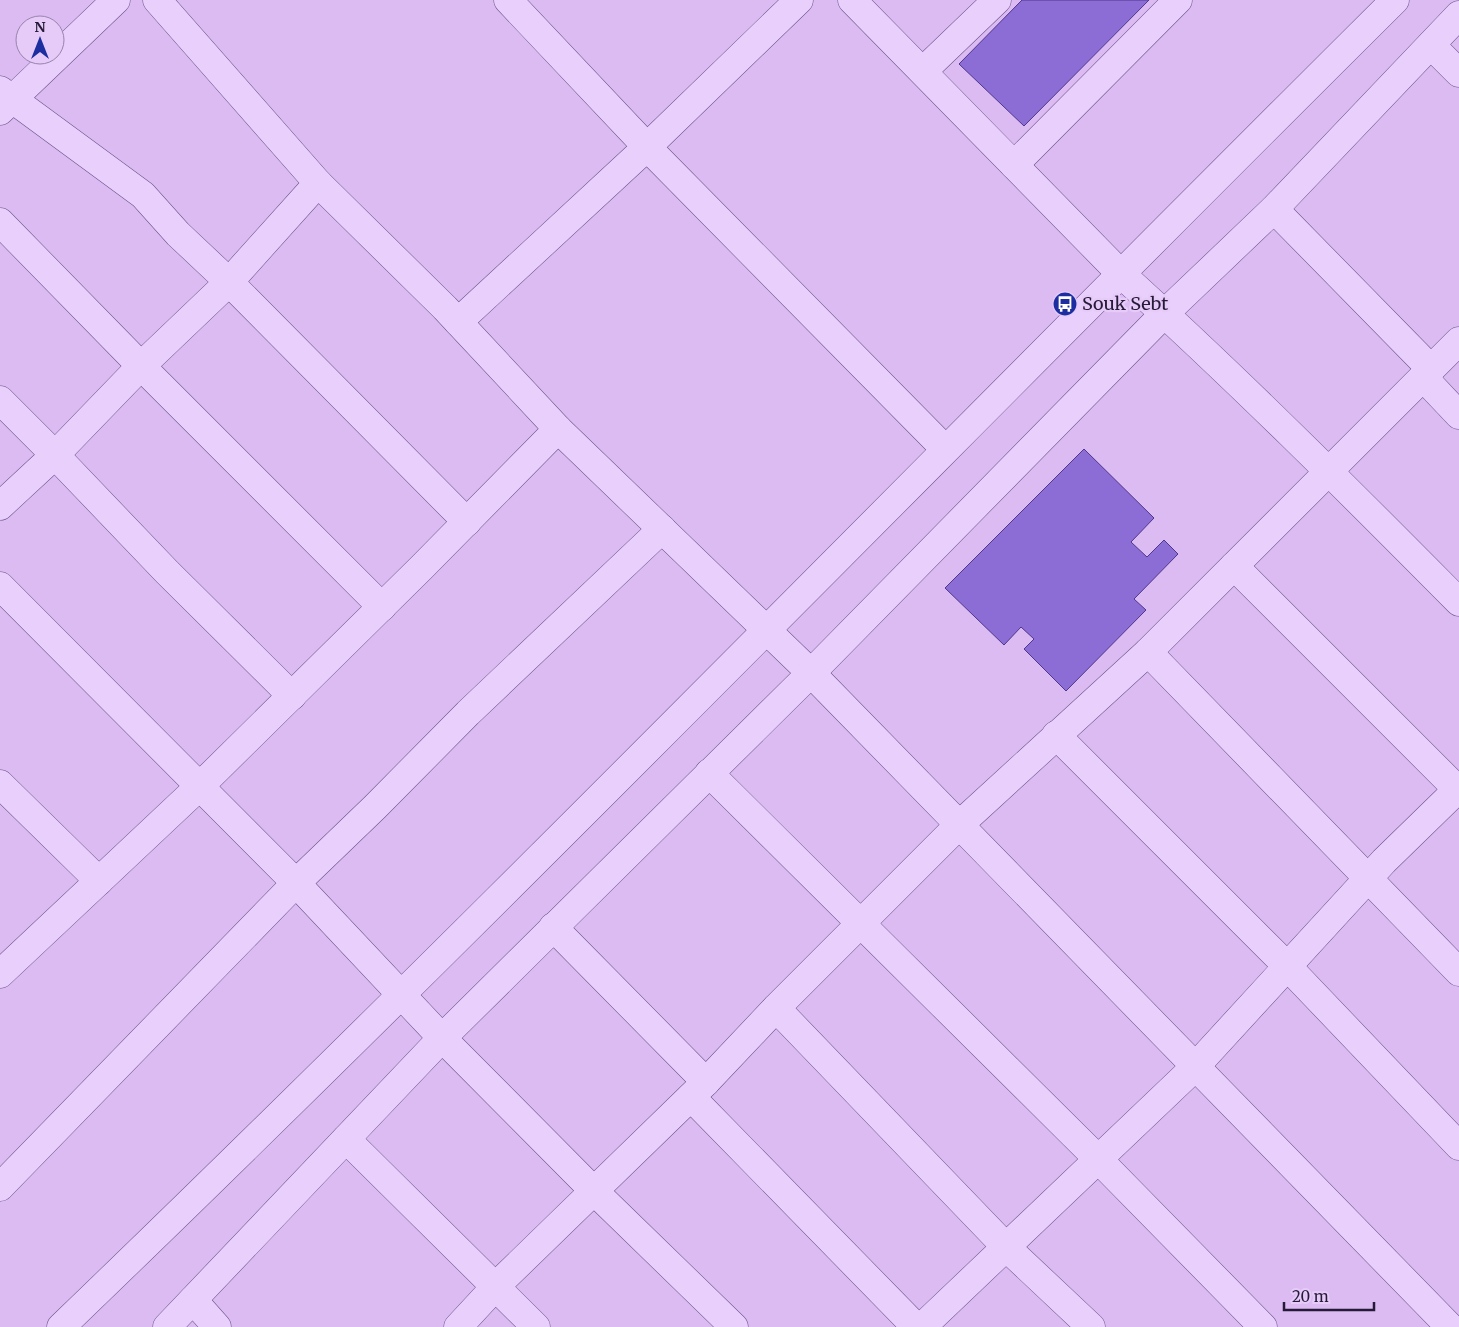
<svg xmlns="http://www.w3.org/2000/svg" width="1459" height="1327" font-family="Merriweather,serif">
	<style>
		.building { fill: #8b6dd5; stroke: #4e378d }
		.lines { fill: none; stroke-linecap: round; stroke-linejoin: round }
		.minor-casing { stroke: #6a538b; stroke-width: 29 }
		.minor { stroke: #e9cffc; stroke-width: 28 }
		.labels { text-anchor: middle; stroke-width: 4.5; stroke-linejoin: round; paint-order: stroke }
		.poi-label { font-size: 18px; fill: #251a38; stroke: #e6cbf9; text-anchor: start }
	</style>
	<rect width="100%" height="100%" fill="#dbbbf2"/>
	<g class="building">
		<path d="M1022 0H1149L1024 126 959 64Z"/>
		<path d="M1084 449 1154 518 1131 542 1147 557 1164 540 1178 554 1134 599 1146 610 1066 691 1024 649 1034 639 1021 627 1004 645 945 588Z"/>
	</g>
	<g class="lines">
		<defs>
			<g id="minor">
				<path d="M157 0 318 183 445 308 558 429 811 673 1450 1327"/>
				<path d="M508 0 647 147 945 449"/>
				<path d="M852 0 1120 273C1237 379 1348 490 1459 602"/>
				<path d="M1431 45 1459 73"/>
				<path d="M923 71 997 0"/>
				<path d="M0 90 143 195 178 234 229 282 467 522"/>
				<path d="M0 111 116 0"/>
				<path d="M1014 165 1178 0"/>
				<path d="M1274 209 1431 369"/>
				<path d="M0 222 141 366 382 607"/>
				<path d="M458 322 647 147 799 0"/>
				<path d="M1423 377 1459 415"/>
				<path d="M0 400 55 455 167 572 292 696"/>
				<path d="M0 506 55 455 141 366 229 282 318 183"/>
				<path d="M1234 566 1459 791"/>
				<path d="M0 586 296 883 442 1038 594 1191 734 1327"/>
				<path d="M1148 652 1459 972"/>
				<path d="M1056 735 1287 966 1459 1146"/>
				<path d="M709 773 1098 1159 1263 1327"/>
				<path d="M0 784 99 881"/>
				<path d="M553 927 706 1082"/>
				<path d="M0 974 201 785 422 567 558 429"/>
				<path d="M776 1008 1006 1247 1091 1327"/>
				<path d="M691 1097 916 1327"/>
				<path d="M346 1139 536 1327"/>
				<path d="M0 1187 296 883 375 807 468 713 662 529"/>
				<path d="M193 1300 217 1327"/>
				<path d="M61 1327C513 892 950 442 1395 0"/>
				<path d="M167 1327 442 1038 811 673 1165 313 1274 209 1459 15"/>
				<path d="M458 1327 496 1286 706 1082 776 1008 958 826 1148 652 1459 341"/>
				<path d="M922 1327 1195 1067 1384 861 1459 788"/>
			</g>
		</defs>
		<use href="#minor" class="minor-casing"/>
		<use href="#minor" class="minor"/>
	</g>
	<defs>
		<symbol id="bus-disc" viewBox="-11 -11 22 22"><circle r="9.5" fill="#1d2ea0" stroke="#e6cbf9"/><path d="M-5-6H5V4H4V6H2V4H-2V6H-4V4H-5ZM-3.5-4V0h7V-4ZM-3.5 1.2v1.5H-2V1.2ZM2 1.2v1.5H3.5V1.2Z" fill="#fff"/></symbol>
	</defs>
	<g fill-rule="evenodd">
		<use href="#bus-disc" x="1051" y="290" width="28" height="28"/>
	</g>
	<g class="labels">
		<g class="poi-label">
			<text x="1082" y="310">Souk Sebt</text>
		</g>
	</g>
	<g transform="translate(40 40)"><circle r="24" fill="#e6cbf9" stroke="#9984ac"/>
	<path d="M0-4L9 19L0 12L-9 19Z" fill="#1d2ea0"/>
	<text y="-8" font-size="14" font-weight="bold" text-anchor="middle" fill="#251a38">N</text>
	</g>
	<path d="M1284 1302v8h90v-8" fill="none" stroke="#251a38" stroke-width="2.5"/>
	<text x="1292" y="1302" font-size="15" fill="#251a38" stroke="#e6cbf9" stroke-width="4" paint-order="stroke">20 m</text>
</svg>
